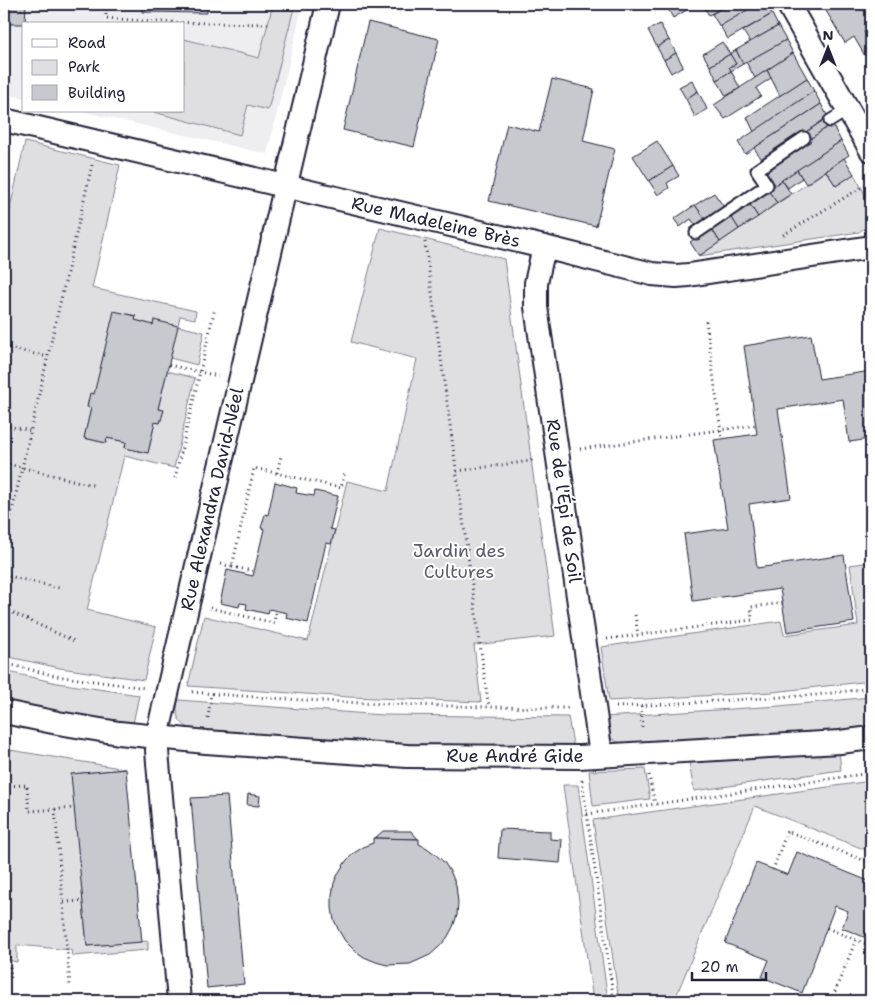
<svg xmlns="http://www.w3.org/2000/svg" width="875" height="1005" font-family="'Shantell Sans',sans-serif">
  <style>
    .built { fill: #eeeef1 }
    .green { fill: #dfdfe2; stroke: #80808e }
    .building { fill: #c8c8cf; stroke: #22223b }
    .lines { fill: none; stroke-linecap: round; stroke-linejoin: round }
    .service-casing { stroke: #22223b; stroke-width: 15 }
    .minor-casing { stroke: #22223b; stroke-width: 26 }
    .path { stroke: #22223b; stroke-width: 3; stroke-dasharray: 1 4; stroke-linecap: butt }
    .service { stroke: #fff; stroke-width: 11 }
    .minor { stroke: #fff; stroke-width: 22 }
    .labels { text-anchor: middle; stroke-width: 4; stroke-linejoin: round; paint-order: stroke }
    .street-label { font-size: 18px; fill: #22223b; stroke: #fff }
    .park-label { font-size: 18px; fill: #5b5b6d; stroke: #fff }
  </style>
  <rect width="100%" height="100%" fill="#fff"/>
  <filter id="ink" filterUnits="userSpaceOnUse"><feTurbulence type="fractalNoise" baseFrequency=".02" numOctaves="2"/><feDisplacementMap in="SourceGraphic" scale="10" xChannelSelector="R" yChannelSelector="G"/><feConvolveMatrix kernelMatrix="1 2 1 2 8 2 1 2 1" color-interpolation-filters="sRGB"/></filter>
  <g filter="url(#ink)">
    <path class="built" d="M4,4h299l-36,150 -187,-43h104v-87h-160v74l-20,-4z"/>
    <g class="green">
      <path d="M273,4h22l-27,106 -20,-5 -8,30 -90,-24h34v-72l75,19z"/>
      <path d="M25,142l95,23 -28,123 104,23 -1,8 -15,-3 -2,10 26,6 -7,33 -27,-7 -17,-33 -18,-5 1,-4 -22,-4 -30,126 22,5 1,-5 19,4 -1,6 23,5 7,-31 5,1 3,-12 -5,-2 9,-38 28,7 -21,90 -50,-12 -37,154 69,17 -12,53 -84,-12 -56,-12v-421z"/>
      <path d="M826,171l10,15 18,-12 17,31v18l-12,9 -160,24z"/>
      <path d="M380,228l124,31 51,377 -81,9 7,57 -132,-5 -161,-11 16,-70 104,25 39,-160 41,10 29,-132 -66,-17z"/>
      <path d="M871,562v119l-98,11 -164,9 -8,-54 180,-26 3,14 74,-10 -8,-60z"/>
      <path d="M4,671l53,12 82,12 -6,29 -84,-13 -45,-10z"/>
      <path d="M871,697v29l-95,11 -152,7c-18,-5 -16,-11 -20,-27l175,-11z"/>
      <path d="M178,700l205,15 185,2 5,27 -7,2 -154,-2 -218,-14c-16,-6 -19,-14 -16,-30z"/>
      <path d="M4,749l122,20 -54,5 15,172 61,-5v9l-76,6 -1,-6 -54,-5v17l-13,-3z"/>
      <path d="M839,751l2,19 -147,21 -5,-29z"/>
      <path d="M645,769l5,30 -57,7 -4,-35z"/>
      <path d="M871,781v71l-116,-46 -81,195h-55l-26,-181z"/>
      <path d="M563,785h15l30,216h-15z"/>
    </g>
    <g class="building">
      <path d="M4,4h22l-1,20h-21z"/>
      <path d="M142,4h65v9l-65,-1z"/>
      <path d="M667,4h23l2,3 -19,11 -7,-13z"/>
      <path d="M711,4h18l-20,11 -4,-6 7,-4z"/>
      <path d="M729,4h29l-38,23 -8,-13z"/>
      <path d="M758,4h8l6,10 -44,25 -8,-13z"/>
      <path d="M822,4h49v24l-7,4 7,13v7l-6,4 -11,-19 -9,6z"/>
      <path d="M772,14l6,12 -28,16 -7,-11z"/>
      <path d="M368,22l71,17 -25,108 -71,-17z"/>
      <path d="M660,24l9,16 -12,7 -9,-17z"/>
      <path d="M778,26l8,14 -43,24 -7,-14z"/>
      <path d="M669,40l7,13 -12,7 -7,-13z"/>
      <path d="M786,40l7,13 -38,25 -9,-16z"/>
      <path d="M722,42l8,12 -20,12 -7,-12z"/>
      <path d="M736,50l7,14 -12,7 -2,-4 7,-3 -6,-10z"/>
      <path d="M676,53l7,13 -12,7 -7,-13z"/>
      <path d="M793,53l14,25 -27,18 -13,-26z"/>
      <path d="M730,54l6,10 -7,3 2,4 -14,9 -7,-14z"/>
      <path d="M767,70l4,8 -15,10 5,8 -36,23 -11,-14z"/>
      <path d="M731,71l9,17 -14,8 -9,-16z"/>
      <path d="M807,78l7,13 -60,41 -7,-15z"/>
      <path d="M552,79l42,10 -11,52 32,8 -19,77 -107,-25 18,-77 32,8z"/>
      <path d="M692,80l6,11 -12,8 -7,-12z"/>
      <path d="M698,91l9,18 -12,8 -9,-18z"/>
      <path d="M814,91l7,13 -76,50 -7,-12z"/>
      <path d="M821,104l7,13 -65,44 -9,-13z"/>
      <path d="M828,117l4,7 -26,18 -4,-7z"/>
      <path d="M832,124l9,17 -70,47 -10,-16z"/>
      <path d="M657,141l16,25 -24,15 -16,-25z"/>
      <path d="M841,141l8,14 -43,29 -9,-14z"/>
      <path d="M844,158l10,16 -18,12 -10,-15z"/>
      <path d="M673,166l6,10 -12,7 2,5 -11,7 -9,-14z"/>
      <path d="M797,170l5,8 -14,10 -6,-8z"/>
      <path d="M782,180l9,14 -14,9 -9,-13z"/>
      <path d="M768,190l9,13 -19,14 -9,-14z"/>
      <path d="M714,193l10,14 -19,12 -10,-14z"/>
      <path d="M749,203l9,14 -19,12 -9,-14z"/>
      <path d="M695,205l10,14 -10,6 -4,-6 -11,8 -6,-8z"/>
      <path d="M730,215l9,14 -19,13 -9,-14z"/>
      <path d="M711,228l9,14 -21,14 -9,-14z"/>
      <path d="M114,311l22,5 -1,4 18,5 1,-5 24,6 -20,83 6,1 -4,13 -5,-1 -7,31 -23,-5 1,-6 -19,-4 -1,5 -22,-5 7,-30 -4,-1 3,-14 4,1z"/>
      <path d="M811,335l8,44 52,-8v68l-22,3 -6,-43 -65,10 13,89 -42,6 8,64 87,-13 10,67 -67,10 -7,-43 -87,12 -9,-67 44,-6 -14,-88 43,-6 -13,-88z"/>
      <path d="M275,482l22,6 -1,5 18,3 1,-5 23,5 -8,33 5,1 -4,14 -5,-1 -18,80 -22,-5 1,-5 -18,-4 -1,5 -22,-5 1,-5 -7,-1 -1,4 -19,-4 7,-33 26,6 11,-47 -3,-1 4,-14 3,1z"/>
      <path d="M126,769l16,173 -55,4 -16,-172z"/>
      <path d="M248,794l12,2 -1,10 -12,-1z"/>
      <path d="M227,796l17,188 -37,4 -16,-190z"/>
      <path d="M500,829l50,2v8l12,1 -2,23 -62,-5z"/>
      <path d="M383,831h28l7,8 -43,-1z"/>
      <path d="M373,838l46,1v5l8,4 8,6 9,8 7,11 5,12 2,18 -1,12 -4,12 -6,11 -8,9 -9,8 -20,9 -23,1 -11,-3 -12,-5 -10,-7 -9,-9 -6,-10 -5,-11 -2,-12v-13l2,-12 5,-11 7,-11 8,-8 11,-7 8,-3z"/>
      <path d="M797,852l74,30v20l-3,10 3,1v7l-7,17 -22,-9 6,-17 -13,-5 -33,87 -40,-16 7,-17 -44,-17 31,-80 32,12z"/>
    </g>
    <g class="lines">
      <defs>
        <g id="service">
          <path d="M830,121l19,-12"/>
          <path d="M696,233l71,-48 -10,-15 47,-32"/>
        </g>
        <g id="minor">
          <path d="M788,4l83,146"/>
          <path d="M4,120l540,127 108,27 24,2 13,-1 182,-28"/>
          <path d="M544,247l-8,36v24l65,448"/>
          <path d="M4,712l54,11 61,10 39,4 48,5 201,14 172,1 261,-15 31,-4"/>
          <path d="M179,1001l-21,-238 -1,-13 2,-22 169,-724"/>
        </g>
      </defs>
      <use href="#service" class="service-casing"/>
      <use href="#minor" class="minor-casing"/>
      <g class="path">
        <path d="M106,4v14l49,4 113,2"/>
        <path d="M783,235l84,-51 4,8"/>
        <path d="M425,242l63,460 2,5"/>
        <path d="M706,321l16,118"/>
        <path d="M4,347l44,10"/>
        <path d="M169,365l49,11"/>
        <path d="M4,425l27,6"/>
        <path d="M580,449l176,-24"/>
        <path d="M4,463l92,23"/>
        <path d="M457,471l74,-10 2,-2"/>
        <path d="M277,473l4,-17"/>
        <path d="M175,478l40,-170"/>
        <path d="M4,546l88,-381"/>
        <path d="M221,564l11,3 22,-99 87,20 4,-17"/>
        <path d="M232,567l22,4"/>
        <path d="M4,575l55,13"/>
        <path d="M210,608l64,15 2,-12"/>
        <path d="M4,609l70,32"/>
        <path d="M635,615l3,20"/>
        <path d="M607,639l145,-19 -1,-13 32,-4"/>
        <path d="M4,663l52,13 90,12"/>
        <path d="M192,692c125,11 252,15 378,16"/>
        <path d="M641,706l1,24"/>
        <path d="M616,707l200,-12 55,-7"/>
        <path d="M208,718l3,-24"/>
        <path d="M649,775l6,29"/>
        <path d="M582,780l32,221"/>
        <path d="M4,786l23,-1 2,26 46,-3"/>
        <path d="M55,809l15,177"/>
        <path d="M587,814l284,-41"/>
        <path d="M773,870l14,-39 84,32"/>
        <path d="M4,882l7,96"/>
        <path d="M64,902l19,-1"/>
        <path d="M827,928l44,18v-2"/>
        <path d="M831,1001l25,-61"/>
      </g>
      <use href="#service" class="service"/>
      <use href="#minor" class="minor"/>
    </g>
  </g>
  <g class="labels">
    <g class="street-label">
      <text transform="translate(436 222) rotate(13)" y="6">Rue Madeleine Brès</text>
      <text transform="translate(212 499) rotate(-77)" y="6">Rue Alexandra David-Néel</text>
      <text transform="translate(564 501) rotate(82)" y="6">Rue de l'Épi de Soil</text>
      <text x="515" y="762">Rue André Gide</text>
    </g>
    <g class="park-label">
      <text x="459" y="557">Jardin des<tspan x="459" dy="21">Cultures</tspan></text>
    </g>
  </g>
  <rect width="875" height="1005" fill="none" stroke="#fff" stroke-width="20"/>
  <rect x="10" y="10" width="855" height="985" fill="none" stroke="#22223b" stroke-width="2" filter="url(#ink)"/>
  <rect x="22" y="22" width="162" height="90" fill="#ffffff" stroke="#a7a7b1"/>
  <rect x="32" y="39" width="25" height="8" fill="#ffffff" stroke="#a7a7b1"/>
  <text x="68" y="48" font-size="15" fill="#22223b">Road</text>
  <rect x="32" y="60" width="25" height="15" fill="#dfdfe2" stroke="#a7a7b1"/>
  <text x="68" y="72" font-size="15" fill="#22223b">Park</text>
  <rect x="32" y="85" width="25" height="15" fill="#c8c8cf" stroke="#a7a7b1"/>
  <text x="68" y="98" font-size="15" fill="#22223b">Building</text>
  <g transform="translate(828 48)" stroke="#ffffff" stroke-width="4" paint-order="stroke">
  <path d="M0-4L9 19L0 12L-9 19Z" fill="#22223b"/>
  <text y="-8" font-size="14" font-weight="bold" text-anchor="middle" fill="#22223b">N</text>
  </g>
  <path d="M692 972v8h74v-8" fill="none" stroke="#22223b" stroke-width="2.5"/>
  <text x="700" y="972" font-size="15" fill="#22223b" stroke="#ffffff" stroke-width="4" paint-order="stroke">20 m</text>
</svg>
